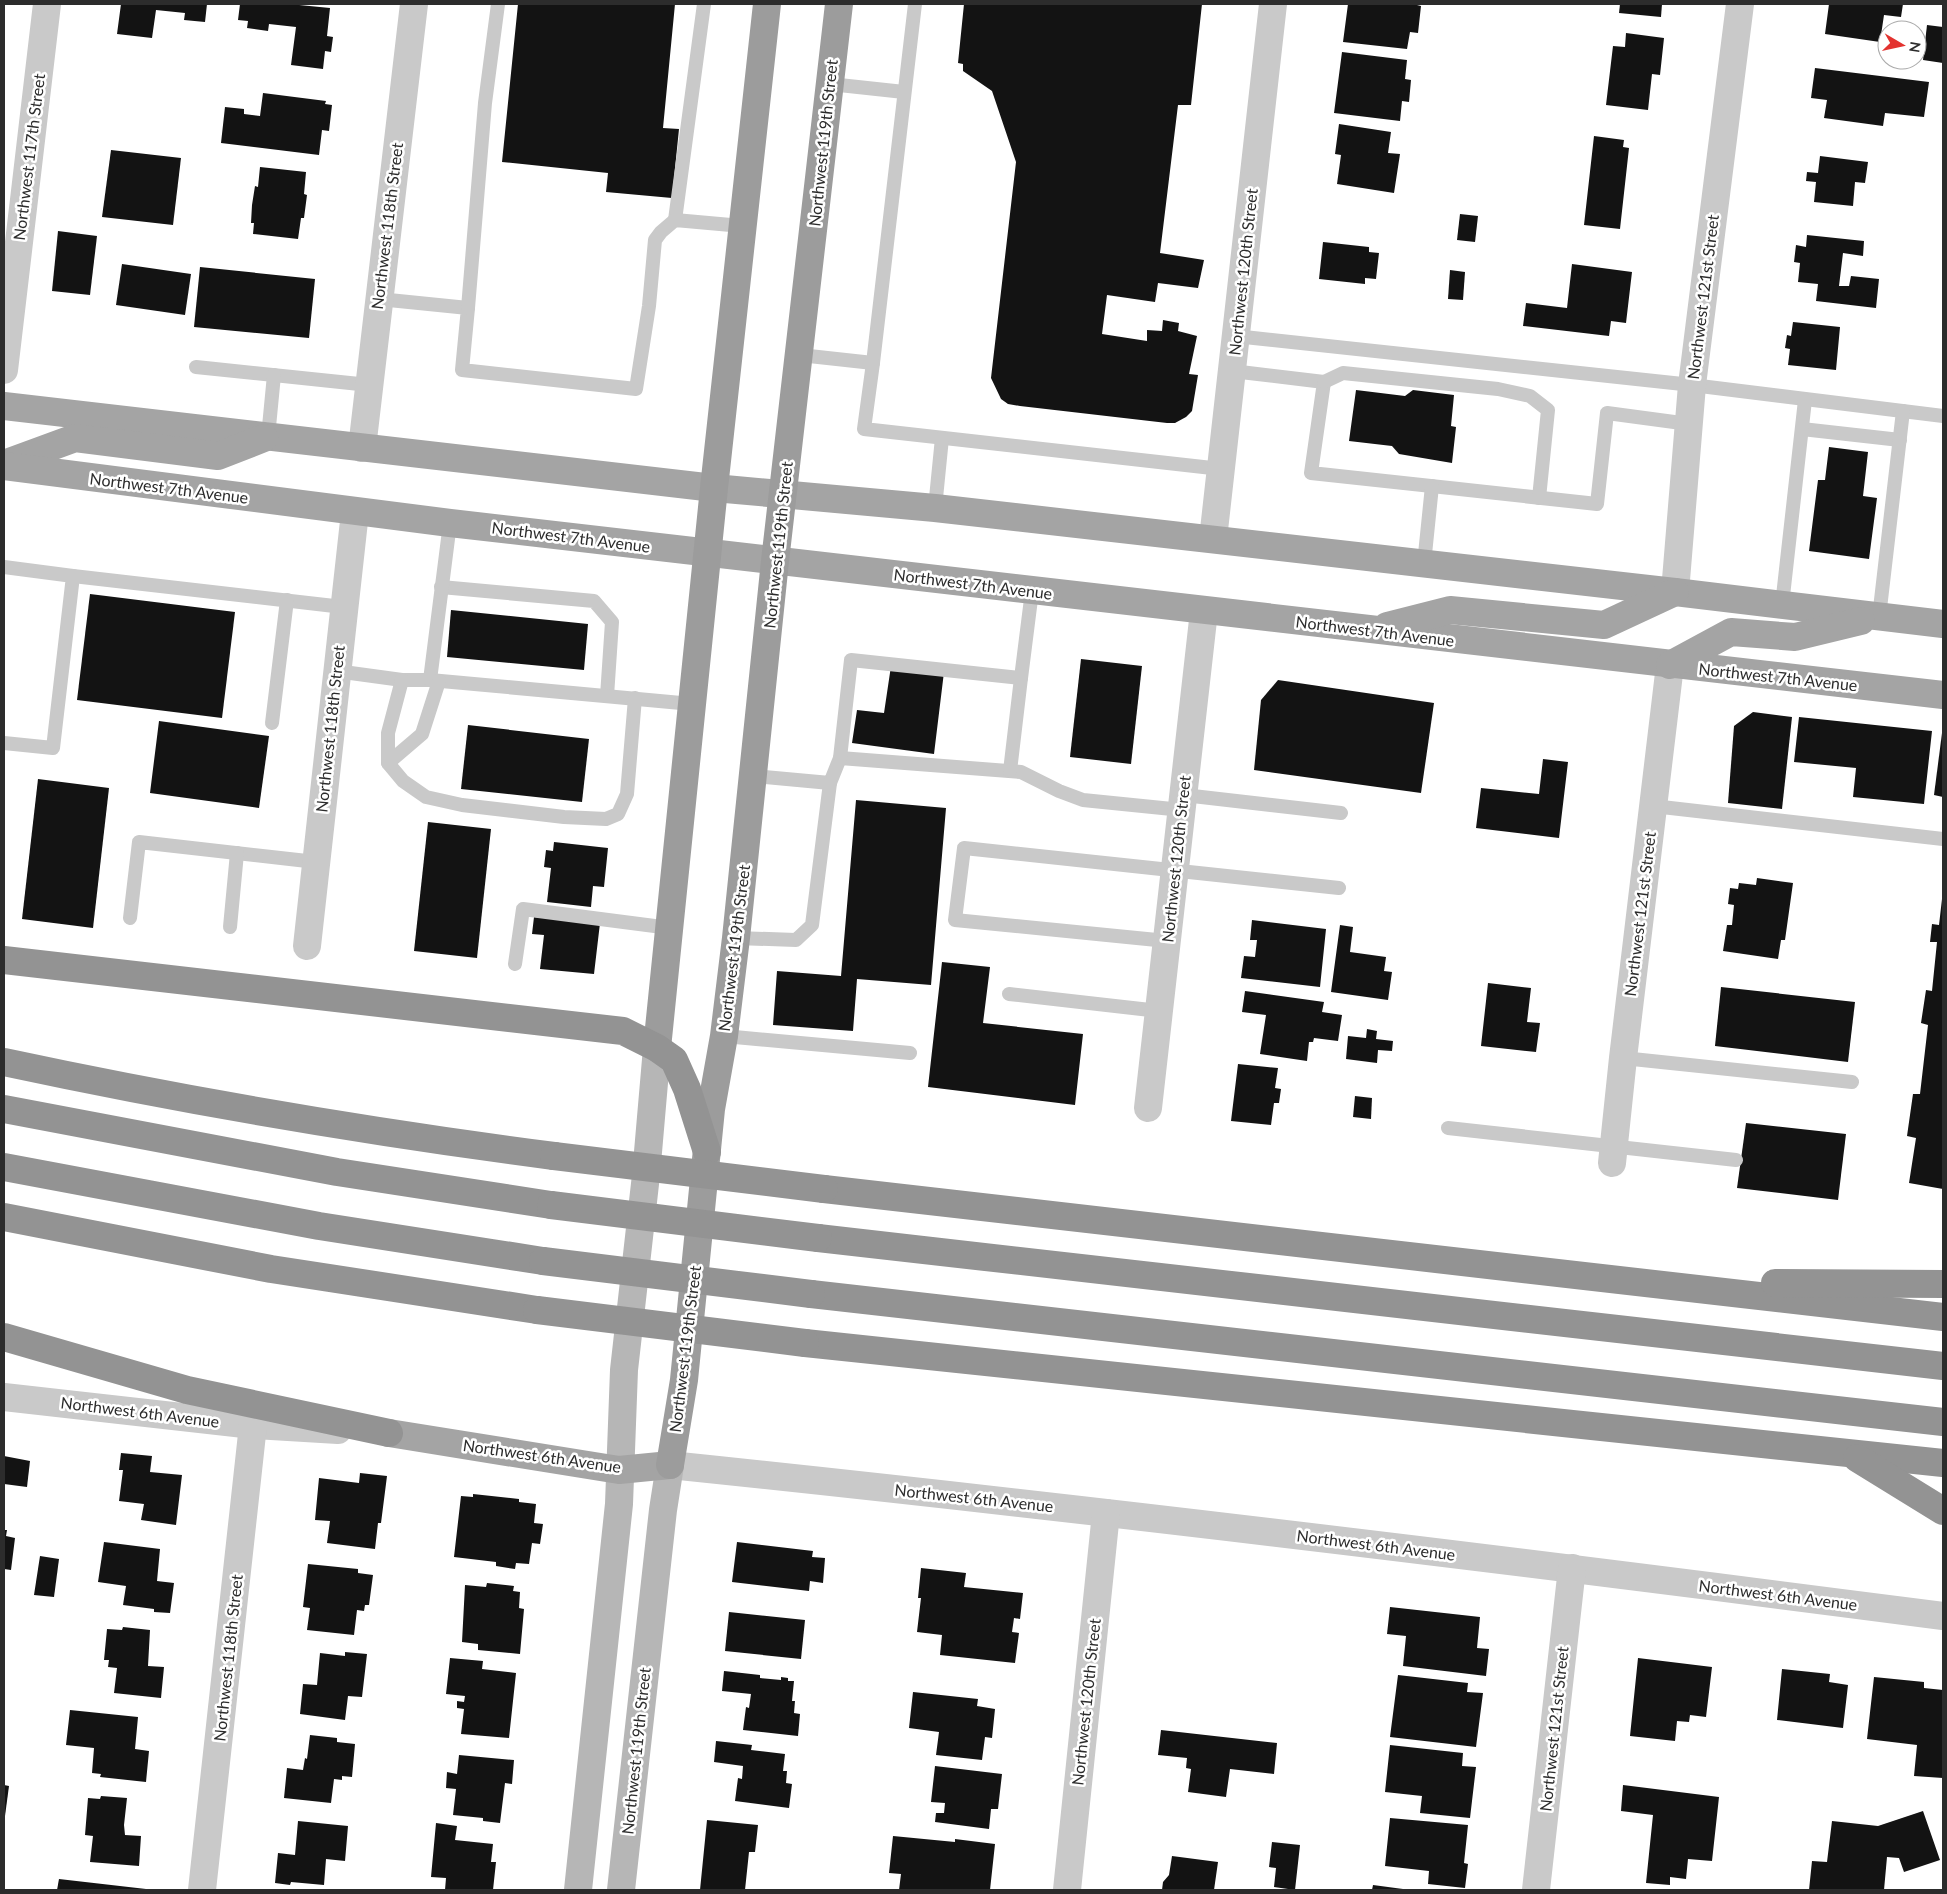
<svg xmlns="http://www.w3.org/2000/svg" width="1947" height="1894" font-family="Lato,sans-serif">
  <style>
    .building { fill: #131313 }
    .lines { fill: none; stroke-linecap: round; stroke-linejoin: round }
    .service { stroke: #c9c9c9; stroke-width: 14 }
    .minor { stroke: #c9c9c9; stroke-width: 28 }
    .secondary { stroke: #b6b6b6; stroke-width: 28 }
    .primary { stroke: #a4a4a4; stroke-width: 28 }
    .trunk { stroke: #9c9c9c; stroke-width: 28 }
    .motorway { stroke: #939393; stroke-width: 28 }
    .motorway-bridge { stroke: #939393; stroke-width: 28 }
    .labels { text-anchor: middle; stroke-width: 5; stroke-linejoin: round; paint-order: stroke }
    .street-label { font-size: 16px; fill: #2c2c2c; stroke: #fff }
  </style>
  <rect width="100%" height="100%" fill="#fff"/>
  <g class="building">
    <path d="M121,4h86l-2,18 -21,-2 1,-7 -29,-3 -4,28 -35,-4z"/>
    <path d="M240,4h49l41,4 -3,28 6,1 -2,15 -6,-1 -2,18 -32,-4 5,-38 -27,-3 -1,7 -21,-3 1,-7 -10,-1z"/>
    <path d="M518,4h157l-12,124 16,1 -7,69 -66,-6 2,-19 -106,-11z"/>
    <path d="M964,4h238l-11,101h-13l-18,148 44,7 -6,28 -40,-5 -3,19 -48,-7 -5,39 45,7v-11l15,1 1,-11 16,3 -1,8 19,5 -8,38 9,1 -6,36 -6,6 -11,6h-8l-147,-17 -12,-2 -7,-5 -10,-21 25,-216 -24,-71 -29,-20v-7l-5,-1z"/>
    <path d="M1348,4h65l8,2 -3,27 -8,-1 -3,17 -64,-7z"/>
    <path d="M1620,4h42l-1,13 -42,-4z"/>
    <path d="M1829,4h74l-2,13 -17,-2 -4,27 -55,-8z"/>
    <path d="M1927,25l16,2v36l-20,-3z"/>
    <path d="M1626,33l38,5 -4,37 -8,-1 -4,36 -42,-5 7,-59 12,1z"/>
    <path d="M1342,52l65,8 -2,19 6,1 -2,22 -7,-1 -2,20 -66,-8z"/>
    <path d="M1815,68l114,14 -5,35 -39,-4 -2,13 -59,-8 3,-18 -16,-2z"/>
    <path d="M263,93l63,8 -1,3 7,1 -3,26 -7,-1 -3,25 -98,-12 4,-36 19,2v5l16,2z"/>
    <path d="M1339,124l52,8 -3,21 12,1 -6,39 -57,-9 4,-29 -6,-1z"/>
    <path d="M1594,136l30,4 -1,7 6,1 -9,81 -36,-4z"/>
    <path d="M111,150l70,8 -8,67 -71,-8z"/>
    <path d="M1820,156l48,6 -3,21 -10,-1 -2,24 -39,-4 2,-20 -10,-1 1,-9 11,1z"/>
    <path d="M260,167l46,5 -2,22 3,1 -3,23h-3l-3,21 -45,-5 1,-11h-3l1,-18 3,-19 3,1z"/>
    <path d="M1460,214l18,2 -3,26 -18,-2z"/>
    <path d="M58,231l39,5 -7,59 -38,-4z"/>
    <path d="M1807,235l57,6 -1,15 -20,-3 -4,33h10l2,-10 28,3 -3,29 -60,-7 2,-17 -20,-2 2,-19 -6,-1 2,-17 10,2z"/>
    <path d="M1323,242l46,5v5l10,1 -3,26 -11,-1v6l-46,-5z"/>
    <path d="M122,264l69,10 -6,41 -69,-10z"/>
    <path d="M1572,264l60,8 -6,51 -15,-2 -2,15 -86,-10 3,-23 41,5z"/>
    <path d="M200,267l115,12 -6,59 -115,-11z"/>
    <path d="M1450,270l15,2 -2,28 -15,-1z"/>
    <path d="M1793,322l47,5 -4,43 -48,-5 2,-16 -5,-1 2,-13 4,1z"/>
    <path d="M1356,390l49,6 8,-6 41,5 -3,31 5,1 -4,36 -53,-9 -7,-8 -43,-5z"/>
    <path d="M1829,447l39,5 -5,44 14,2 -8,61 -60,-8 9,-71h7z"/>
    <path d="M90,594l145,18 -13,106 -145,-18z"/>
    <path d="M451,610l137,14 -4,46 -137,-13z"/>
    <path d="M1081,659l61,7 -11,98 -61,-7z"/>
    <path d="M891,666l53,6 -10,82 -82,-11 5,-33 27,3z"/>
    <path d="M1278,680l156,23 -13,90 -167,-23 7,-70z"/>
    <path d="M1753,712l39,5 -10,92 -54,-6 6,-77z"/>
    <path d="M1799,717l133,14 -8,73 -71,-7 3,-29 -62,-6z"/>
    <path d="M159,721l110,15 -10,72 -109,-15z"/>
    <path d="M468,725l121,14 -7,63 -121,-13z"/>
    <path d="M1942,733h1v64l-9,-2z"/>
    <path d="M1543,759l25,3 -9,76 -83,-10 5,-40 58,6z"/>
    <path d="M38,779l71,9 -16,140 -71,-9z"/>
    <path d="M856,800l90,8 -15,177 -74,-6 -4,52 -80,-6 4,-54 64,5z"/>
    <path d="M428,822l63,7 -14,129 -63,-7z"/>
    <path d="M554,842l54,6 -4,39 -11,-1 -2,21 -44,-5 4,-34 -7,-1 2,-17 7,1z"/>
    <path d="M1757,878l36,5 -8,57h-4l-3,19 -55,-8 4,-26h5l2,-20 -6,-1 2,-16 8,1 1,-6 17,2z"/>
    <path d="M1942,899h1v290l-34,-6 7,-45 -9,-2 6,-42h7l8,-69 -7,-2 5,-33 6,1 5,-49h-7l2,-18 7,1z"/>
    <path d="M534,917l66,6 -6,51 -54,-5 4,-34 -12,-1z"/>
    <path d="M1252,920l74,9 -6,58 -79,-9 3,-22 11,1 2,-17h-7z"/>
    <path d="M1340,925l13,2 -3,25 36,5 -2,14 8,1 -4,28 -57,-8z"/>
    <path d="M942,962l48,5 -7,56 100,11 -8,71 -147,-18z"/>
    <path d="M1488,983l43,5 -4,34 13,1 -4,29 -55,-6z"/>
    <path d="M1721,987l134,15 -7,60 -133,-16z"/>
    <path d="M1245,991l79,11 -2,10 20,3 -4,26 -24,-3 -1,4h-4l-2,19 -47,-7 6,-39 -24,-3z"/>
    <path d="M1367,1029l10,2 -1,8 17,2 -1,10 -14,-1 -1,13 -31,-4 2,-23 18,2z"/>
    <path d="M1238,1064l40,4 -3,20 6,1 -2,14h-5l-3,22 -40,-4z"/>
    <path d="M1355,1096l17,2 -1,21 -18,-2z"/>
    <path d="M1746,1123l100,11 -8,66 -101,-12z"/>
    <path d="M121,1453l31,3 -2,16 32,3 -6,50 -35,-5 3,-16 -25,-3 4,-31h-4z"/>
    <path d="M4,1456l26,5 -3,26 -23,-3z"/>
    <path d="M360,1473l27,3 -6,47h-3l-3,26 -48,-6 3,-22 -15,-1 4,-42 40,5z"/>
    <path d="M473,1494l46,5v3l17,2 -2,19 9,1 -3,20 -8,-1 -3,21 -13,-1 -1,6 -19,-3v-4l-42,-5 7,-61 12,1z"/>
    <path d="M4,1530h3l-1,6 9,2 -4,32 -7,-1z"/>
    <path d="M104,1542l56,7 -3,32 17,2 -4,30 -16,-1v-3l-31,-4 3,-19 -28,-4z"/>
    <path d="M737,1542l76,9 -1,6 13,1 -2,25 -13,-2 -1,10 -77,-9z"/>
    <path d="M40,1556l19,3 -5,38 -20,-2z"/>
    <path d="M308,1564l50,5v4l15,2 -4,30h-4l-1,6 -7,-1 -3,25 -47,-5 3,-22 -7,-1z"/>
    <path d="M921,1568l45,5 -2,14 59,6 -3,26 -6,-1 -2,14 7,1 -4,30 -75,-8 2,-20 -25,-3 4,-34h-3z"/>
    <path d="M487,1583l27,3 -1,5 7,1 -1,16 5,1 -4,45 -42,-4v-6l-16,-2 3,-57 21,2z"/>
    <path d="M1390,1607l90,10 -3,31 12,1 -3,27 -83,-10 3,-30 -19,-2z"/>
    <path d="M729,1612l76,8 -4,39 -76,-8z"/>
    <path d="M123,1627l27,3 -2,36 16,1 -3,31 -47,-5 3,-25 -9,-1 1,-7h-5l3,-31 15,1z"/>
    <path d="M345,1652l22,2 -5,43 -14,-1 -3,24 -45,-6 3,-30 14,1 3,-32 25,3z"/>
    <path d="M450,1658l33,3 -1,8 34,4 -7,65 -48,-4 3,-25 -7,-1v-7l7,1 1,-6 -19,-2z"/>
    <path d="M1638,1658l74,9 -6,50 -16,-2 -1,7 -12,-1 -2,20 -45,-5z"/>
    <path d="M1782,1669l48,5 -1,8 19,3 -5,43 -66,-8z"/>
    <path d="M724,1671l36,4v3l21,2v-3l7,1v3h6l-2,20h3l-1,12 6,1 -2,22 -55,-6 3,-23 3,1 2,-14 -29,-3z"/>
    <path d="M1398,1675l70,8 -1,9 16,1 -7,54 -86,-10z"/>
    <path d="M1874,1677l50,5v6l19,2v88l-29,-2 3,-31 -50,-6z"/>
    <path d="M913,1692l65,7 -1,7 18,3 -3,29 -7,-1 -3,23 -46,-5 3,-23 -30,-4z"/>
    <path d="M70,1710l68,7 -3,32 14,2 -3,31 -46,-5 1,-3 -9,-1 2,-25 -28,-3z"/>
    <path d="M1161,1730l116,13 -3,31 -44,-5 -4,28 -38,-5 3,-23 -5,-1 1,-10 -29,-3z"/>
    <path d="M310,1735l27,3v4l18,2 -3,33 -10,-1v4l-8,-1 -3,24 -47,-5 3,-30 16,2 2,-12 2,1z"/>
    <path d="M716,1741l36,4 -1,5 34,4 -2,17h4l-1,12 6,1 -3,24 -54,-7 3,-23 4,1 1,-13 -29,-4z"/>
    <path d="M1390,1745l73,8 -1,13 14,1 -6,51 -50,-5 2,-17 -37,-4z"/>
    <path d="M459,1755l55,5 -2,24 -7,-1 -5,40 -17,-2v-3l-30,-3 3,-26 -10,-1 1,-16 10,2z"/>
    <path d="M935,1766l67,8 -4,35h-7l-2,20 -54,-7 1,-9h8l1,-10 -14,-1z"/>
    <path d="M4,1785l5,1 -4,30h-1z"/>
    <path d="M1623,1785l96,12 -7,64 -24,-2 -2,20 -16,-2v8l-24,-2 7,-68 -32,-4z"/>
    <path d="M101,1796l26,2 -3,27 1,10 16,1 -2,30 -49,-4 3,-26 -8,-1 3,-37 12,1z"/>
    <path d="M1923,1811l17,49 -36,12 -5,-14 -12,-1 -3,33h-75l3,-29 15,1 5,-41 46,5z"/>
    <path d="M1390,1818l78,7 -4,38 4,1 -3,24 -37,-4 1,-13 -44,-5z"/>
    <path d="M707,1820l51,5 -3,27h-6l-4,38h-45z"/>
    <path d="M298,1821l50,5 -3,35 -19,-2 -2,26 -33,-3 -1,3 -15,-2 3,-30 17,2z"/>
    <path d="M436,1823l21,3 -2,14 38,4 -2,18h5l-3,28h-48l1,-12 -15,-1z"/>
    <path d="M893,1836l62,6v-3l40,5 -5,46h-91l2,-16 -12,-1z"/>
    <path d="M1272,1842l28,3 -5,45 -21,-3 2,-19 -7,-1z"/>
    <path d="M1172,1856l46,6 -4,28h-52l1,-8 6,-7z"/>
    <path d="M59,1879l87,10v1h-89z"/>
    <path d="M1373,1885l30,4v1h-31z"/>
  </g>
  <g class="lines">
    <g class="service">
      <path d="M830,84l74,8"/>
      <path d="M675,220l29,-216"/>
      <path d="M379,299l89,9 -6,62 174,19 13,-83 6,-66 6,-8 14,-12 67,6"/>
      <path d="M468,308l17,-205 13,-99"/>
      <path d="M1235,336l457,49 251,31"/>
      <path d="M800,355l73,8 42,-359"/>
      <path d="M873,363l-9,66 357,40"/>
      <path d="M196,367l173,18"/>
      <path d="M1232,371l92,11 -13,91 286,31 10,-91 82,11"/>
      <path d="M1324,382l19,-9 155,16 32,7 18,14 -9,88"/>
      <path d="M1802,429l98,11"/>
      <path d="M268,437l6,-62"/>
      <path d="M935,508l7,-70"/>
      <path d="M1424,564l8,-78"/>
      <path d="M4,567l69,9 -20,172 -49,-5"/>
      <path d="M73,576l270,31"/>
      <path d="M441,587l153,14 18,21 -5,74"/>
      <path d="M1782,605l23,-205"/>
      <path d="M1879,617l24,-206"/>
      <path d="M336,671l66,9h28l262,24"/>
      <path d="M402,680l-14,53v30l15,18 23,16 36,8 102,12 42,2 12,-5 9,-20 8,-96"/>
      <path d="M430,680l20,-157"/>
      <path d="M272,723l15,-123"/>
      <path d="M840,758l181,14 38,19 24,9 99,10"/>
      <path d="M388,763l34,-29 17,-53"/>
      <path d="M1010,771l11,-93"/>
      <path d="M753,776l77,7 10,-25 11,-98 170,18 11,-87"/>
      <path d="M1184,795l157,18"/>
      <path d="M1653,806l290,33"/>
      <path d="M130,918l9,-76 177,20"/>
      <path d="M230,927l7,-74"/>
      <path d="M736,938l60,2 16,-15 18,-142"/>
      <path d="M1167,941l-212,-21 9,-72 375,40"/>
      <path d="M515,964l8,-55 147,19"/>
      <path d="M1009,994l150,17"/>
      <path d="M724,1036l186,17"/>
      <path d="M1623,1058l229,24"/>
      <path d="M1448,1128l288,32"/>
    </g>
    <g class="minor">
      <path d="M4,370l43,-366"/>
      <path d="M362,448l52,-444"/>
      <path d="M1213,539l60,-535"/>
      <path d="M1675,592l17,-207 48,-381"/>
      <path d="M307,946l48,-434"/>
      <path d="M1148,1108l56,-497"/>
      <path d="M1612,1163l11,-105 47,-393"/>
      <path d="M4,1397l249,28 85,5"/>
      <path d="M670,1465c425,44 849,96 1273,151"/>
      <path d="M202,1890l51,-465"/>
      <path d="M1067,1890l39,-377"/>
      <path d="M1536,1890l36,-322"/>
    </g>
    <g class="secondary">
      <path d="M578,1890l41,-386 5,-134 22,-195 11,-127"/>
      <path d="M621,1890l42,-380 7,-45"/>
    </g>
    <g class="primary">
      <path d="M4,406l710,82 221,20 740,84 268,32"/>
      <path d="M4,464l71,-26 143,18 46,-18"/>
      <path d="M4,466l446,57 1493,172"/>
      <path d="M1387,626l63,-16 154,15 71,-33"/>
      <path d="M1670,665l61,-33 64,5 66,-16"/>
      <path d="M389,1433l230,37 51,-5"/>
    </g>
    <g class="trunk">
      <path d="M657,1048l57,-560 53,-484"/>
      <path d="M670,1465l14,-85 27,-271 13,-73 12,-98 39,-377 64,-557"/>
    </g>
    <g class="motorway">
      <path d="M4,960l619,71 34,17 17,12 13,29 20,63"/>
      <path d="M4,1062c182,39 366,70 550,94"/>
      <path d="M4,1109l333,63 214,33"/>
      <path d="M4,1167l315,59 224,35"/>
      <path d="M824,1189l1119,128"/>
      <path d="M4,1217l267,52 266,41"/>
      <path d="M818,1238l1125,128"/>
      <path d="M1775,1283l168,1"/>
      <path d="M811,1294l1132,128"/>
      <path d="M4,1337l183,53 202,43"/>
      <path d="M805,1343l1138,120"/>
      <path d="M1857,1458l86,53"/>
    </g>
    <g class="motorway-bridge">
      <path d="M554,1156l270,33"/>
      <path d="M551,1205l267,33"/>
      <path d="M543,1261l268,33"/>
      <path d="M537,1310l268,33"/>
    </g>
  </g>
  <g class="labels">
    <g class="street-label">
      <text transform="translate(823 143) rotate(-84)" y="6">Northwest 119th Street</text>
      <text transform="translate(29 157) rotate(-83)" y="6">Northwest 117th Street</text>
      <text transform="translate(387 226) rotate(-83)" y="6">Northwest 118th Street</text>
      <text transform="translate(1243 272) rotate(-84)" y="6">Northwest 120th Street</text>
      <text transform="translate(1703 297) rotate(-83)" y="6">Northwest 121st Street</text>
      <text transform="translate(169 488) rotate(7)" y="6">Northwest 7th Avenue</text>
      <text transform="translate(571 537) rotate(7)" y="6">Northwest 7th Avenue</text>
      <text transform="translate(778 545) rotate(-84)" y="6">Northwest 119th Street</text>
      <text transform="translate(973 584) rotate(7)" y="6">Northwest 7th Avenue</text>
      <text transform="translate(1375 631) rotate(7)" y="6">Northwest 7th Avenue</text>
      <text transform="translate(1778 677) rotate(6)" y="6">Northwest 7th Avenue</text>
      <text transform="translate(330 729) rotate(-84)" y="6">Northwest 118th Street</text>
      <text transform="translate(1176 859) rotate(-84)" y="6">Northwest 120th Street</text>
      <text transform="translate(1640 914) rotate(-83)" y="6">Northwest 121st Street</text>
      <text transform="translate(734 948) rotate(-83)" y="6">Northwest 119th Street</text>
      <text transform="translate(685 1349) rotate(-83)" y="6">Northwest 119th Street</text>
      <text transform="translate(140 1412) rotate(7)" y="6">Northwest 6th Avenue</text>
      <text transform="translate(542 1456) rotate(8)" y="6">Northwest 6th Avenue</text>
      <text transform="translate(974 1498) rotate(6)" y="6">Northwest 6th Avenue</text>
      <text transform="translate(1376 1545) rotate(7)" y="6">Northwest 6th Avenue</text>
      <text transform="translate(1778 1595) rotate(7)" y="6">Northwest 6th Avenue</text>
      <text transform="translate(228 1658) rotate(-84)" y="6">Northwest 118th Street</text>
      <text transform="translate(1086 1702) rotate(-84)" y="6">Northwest 120th Street</text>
      <text transform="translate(1554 1729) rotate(-84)" y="6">Northwest 121st Street</text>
      <text transform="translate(636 1751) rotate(-84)" y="6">Northwest 119th Street</text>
    </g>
  </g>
  <rect width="1947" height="1894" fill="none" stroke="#2c2c2c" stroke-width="10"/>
  <g transform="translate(1902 45) rotate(99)"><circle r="24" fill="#ffffff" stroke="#ababab"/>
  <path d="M0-4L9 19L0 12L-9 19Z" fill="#e3322f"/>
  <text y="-8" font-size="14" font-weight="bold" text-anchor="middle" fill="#2c2c2c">N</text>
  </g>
</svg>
